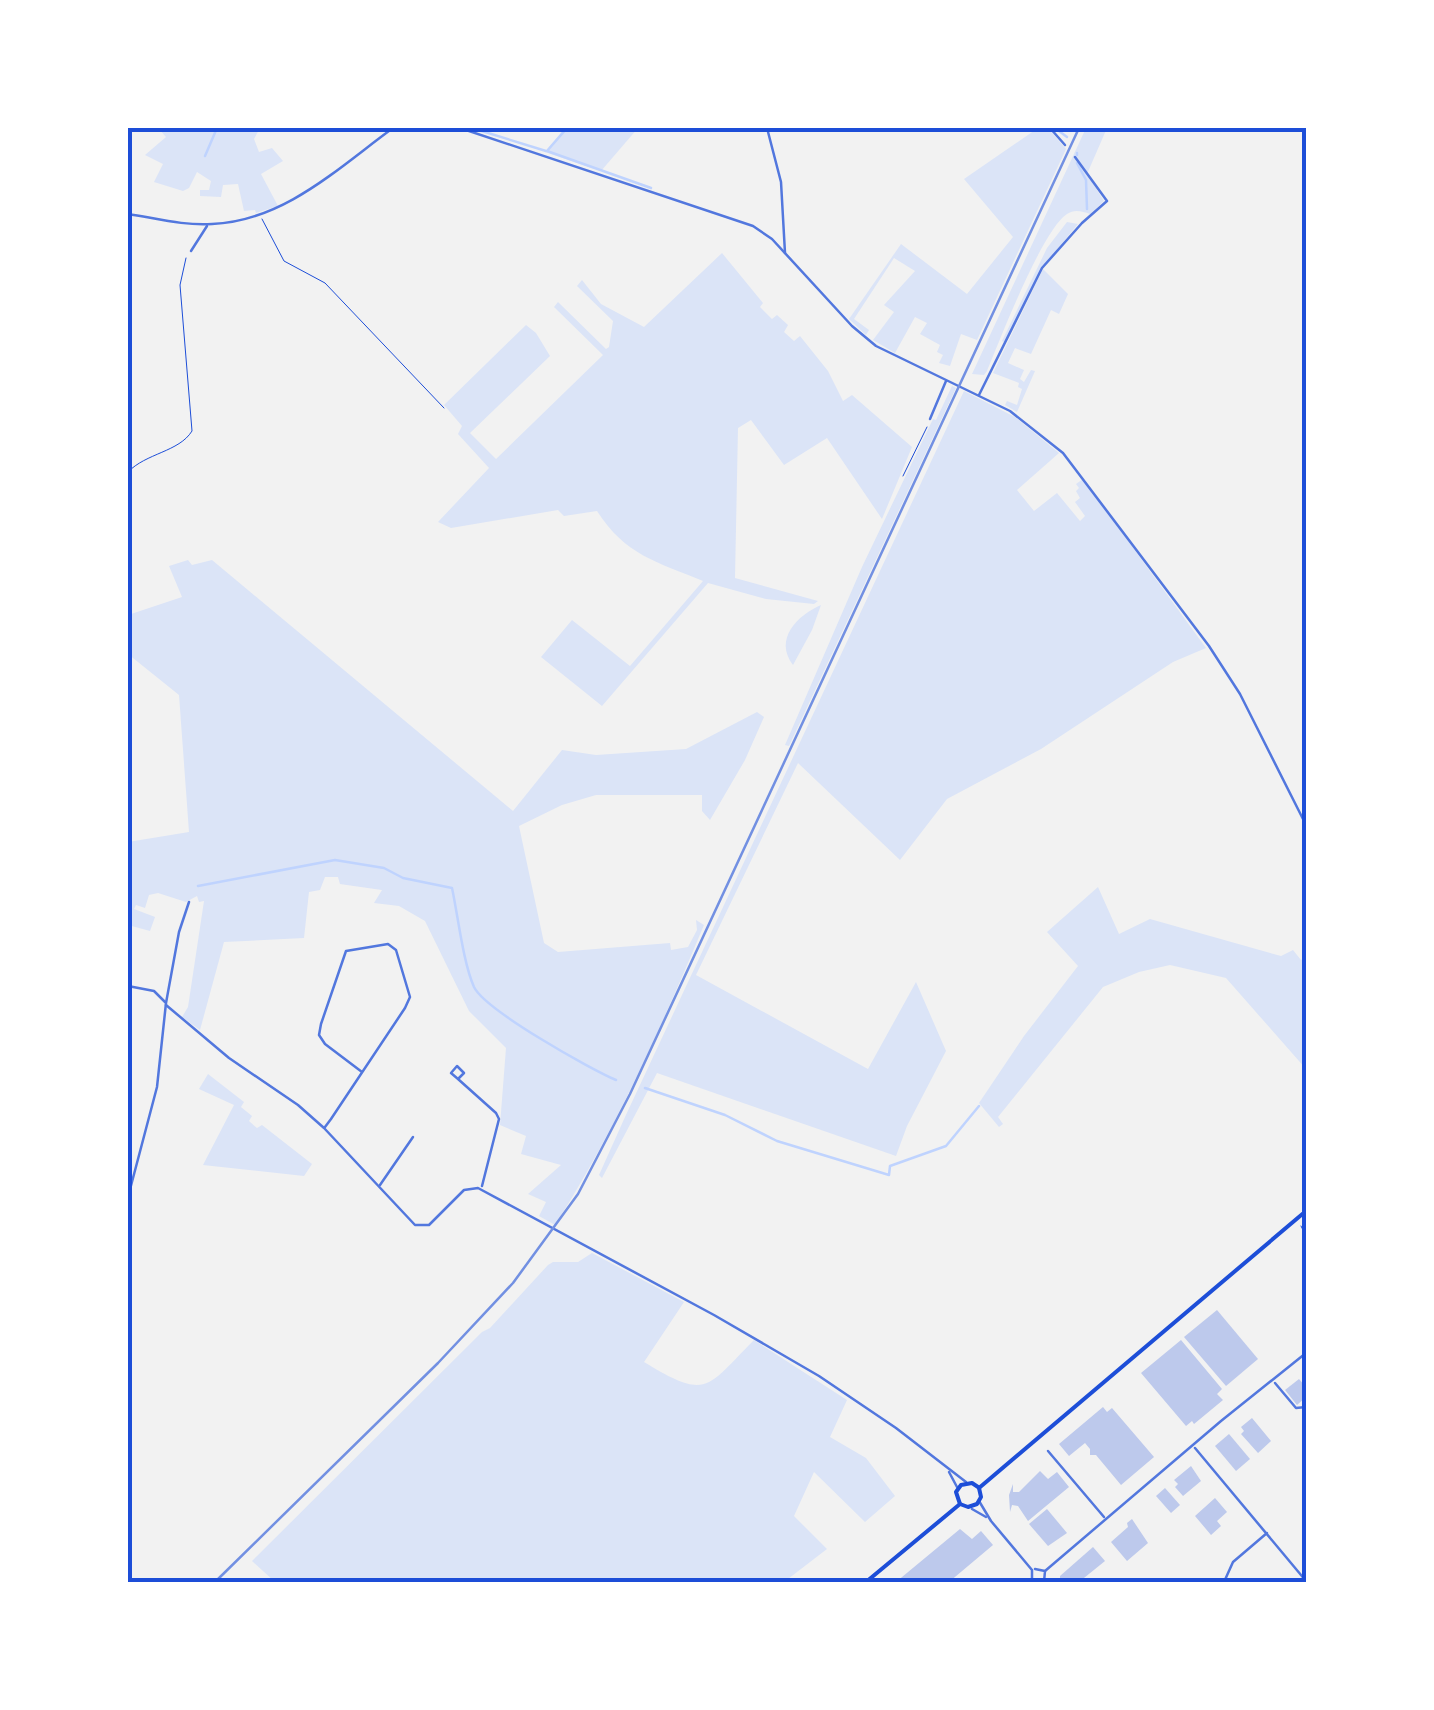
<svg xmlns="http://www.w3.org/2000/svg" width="1434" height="1710" font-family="Mulish,sans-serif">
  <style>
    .green { fill: #dbe4f7 }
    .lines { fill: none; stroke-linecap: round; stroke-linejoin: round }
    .stream { stroke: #bfd3fe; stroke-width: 2.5 }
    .building { fill: #bdc9ec }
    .path { stroke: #1d4ed8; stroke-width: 1 }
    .minor { stroke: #5277de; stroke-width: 2.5 }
    .tertiary { stroke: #5277de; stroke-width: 2.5 }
    .primary { stroke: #1d4ed8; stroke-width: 4 }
    .rail { stroke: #7290e2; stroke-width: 2.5 }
    .neatline { fill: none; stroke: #1d4ed8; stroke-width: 4 }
  </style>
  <rect width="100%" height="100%" fill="#f2f2f2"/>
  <g class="green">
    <path d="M158,128h102l-6,11 5,13 13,-4 11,13 -22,13 17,32 -22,7 -1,-3 -11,1 -6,-27 -15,1 -2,12 -21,-1v-6h9l2,-9 -14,-9 -8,16 -6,3 -29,-9 9,-18 -18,-9 21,-18z"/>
    <path d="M565,128h73l-37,43 -56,-19z"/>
    <path d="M1038,128h10l18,21 -89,191 -16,-6 -11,32 -11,-3 4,-8 -6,-3 3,-7 -20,-11 7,-11 -12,-6 -20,36 -22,-13 21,-28 -10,-7 31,-34 -21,-13 -40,61 15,11 -3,5 -17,-16 52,-75 66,50 46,-57 -49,-58z"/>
    <path d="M1086,128h21l-20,46 17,27 -14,13c-8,-3 -16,-5 -23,0 -25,16 -67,126 -80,157l-3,4 -12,-1z"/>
    <path d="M1067,222l11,2 -37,45 -36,74 -3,-2 45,-93z"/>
    <path d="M722,253l41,50 -3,4 12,12 5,-4 11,10 -4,7 10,9 6,-5 28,35 15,30 9,-6 60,52 -30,72 -55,-81 -43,27 -33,-45 -13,8 -3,150 83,23 -4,3 -48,-5 -58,-16 -106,123 -61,-49 31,-37 58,46 73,-85c-46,-19 -78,-26 -106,-70l-33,5 -6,-6 -107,18 -13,-6 51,-54 -31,-34 4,-8 -18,-21 82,-80 10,8 14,23 -80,77 26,26 107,-104 -49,-48 4,-5 48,47 3,-2 4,-26 -36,-35 5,-6 19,24 43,23z"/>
    <path d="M1043,269l25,25 -9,20 -8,-4 -20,44 -16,-6 -7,15 16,7 -4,9 4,3 7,-12 4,1 -18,41 -12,-7 2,-4 10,4 5,-16 -4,-2 1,-4 -26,-10z"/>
    <path d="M952,386l4,2 -167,358 -4,-1 77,-178 71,-148 3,1z"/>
    <path d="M964,391l51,26 44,36 -42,37 17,21 23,-18 23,28 5,-5 -10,-14 5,-4 -4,-7 3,-3 -3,-4 7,-5 123,169 -33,14 -132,87 -94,50 -47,61 -102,-97 -102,212 172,94 48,-87 30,69 -39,75 -11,30 -239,-83 -55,105 -3,-3 26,-58z"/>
    <path d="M188,560l4,5 20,-5 301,251 49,-61 34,5 90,-6 71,-37 7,5 -19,43 -35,60 -8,-9v-16h-106l-34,10 -43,21 25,117 14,9 112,-9 1,7 17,-3 9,-17 -1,-10 8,5c-43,103 -89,206 -149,300l-16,-9 7,-14 -18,-8 33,-29 -40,-11 5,-18 -26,-11 6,-77 -37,-37 -44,-90 -26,-15 -25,-3 8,-13 -42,-6 -2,-7h-13l-5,13 -11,2 -5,46 -80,4 -24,88 -18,-13 6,-10 16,-106 -5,1 -2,-6 -11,6 -28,-9 -9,2 -4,13 -9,-3 -2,4 21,8 -5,14 -22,-6v-83l61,-10 -10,-137 -51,-41v-39l54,-18 -13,-31z"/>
    <path d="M821,605l-9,25 -19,35c-20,-26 5,-50 28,-60z"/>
    <path d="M1098,887l21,47 31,-15 131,37 12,-6 8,10 5,-3v112l-80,-91 -56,-13 -31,7 -36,15 -105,130 5,7 -4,3 -20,-24 45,-67 54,-70 -31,-34z"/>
    <path d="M208,1074l36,28 -3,5 11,9 -3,5 8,7 5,-3 50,39 -8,12 -101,-11 31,-60 -35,-16z"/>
    <path d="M592,1253l92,49 -40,60c64,39 62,26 110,-22l93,60 -17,37 36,21 29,38 -30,26 -51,-50 -20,44 33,33 -43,33h-509l-23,-21 230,-229 8,-4 58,-63 5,-3h25z"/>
  </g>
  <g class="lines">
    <g class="stream">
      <path d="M472,128l74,23"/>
      <path d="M567,128l-20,23 104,37"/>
      <path d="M1055,128l12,9"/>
      <path d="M1077,155v-2"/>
      <path d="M205,156l12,-28"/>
      <path d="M1077,163l9,17 1,29"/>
      <path d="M198,886l137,-26 49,8 19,10 49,10c6,28 11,74 22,99 11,23 116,82 142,93"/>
      <path d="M645,1088l80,27 52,26 112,34 1,-9 56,-20 33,-40"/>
    </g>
  </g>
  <g class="building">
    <path d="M1217,1310l41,49 -32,27 -42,-49z"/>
    <path d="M1181,1340l41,49 -5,5 6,6 -29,24 -2,-3 -6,5 -45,-53z"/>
    <path d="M1299,1379l7,8v10l-9,8 -12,-15z"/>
    <path d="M1103,1407l4,5 5,-4 42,49 -33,28 -25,-30h-6v-6l-5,-6 -16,13 -10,-12z"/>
    <path d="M1252,1418l19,23 -13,12 -17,-19 3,-3 -3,-4z"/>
    <path d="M1229,1434l21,25 -14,12 -21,-25z"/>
    <path d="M1191,1466l10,15 -18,15 -8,-9 3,-3 -4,-4z"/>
    <path d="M1040,1471l8,8 9,-7 12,15 -41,34 -10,-15 -6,-1 -2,7 -1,-17 4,-11v8h6z"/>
    <path d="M1165,1488l15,17 -9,8 -15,-17z"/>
    <path d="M1215,1498l12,14 -10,9 4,5 -10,9 -16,-19z"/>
    <path d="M1047,1509l20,24 -19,13 -19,-22z"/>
    <path d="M1132,1519l16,24 -21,18 -16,-19 17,-15 -1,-4z"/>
    <path d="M960,1529l12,10 9,-8 12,14 -44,37h-53z"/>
    <path d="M1093,1547l12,14 -26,21h-19v-6z"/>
  </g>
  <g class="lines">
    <g class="path">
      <path d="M262,219l22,42 41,22 119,125"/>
      <path d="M128,472c18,-19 51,-20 64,-41l-12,-146 6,-27"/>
      <path d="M903,476l24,-49"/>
      <path d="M1301,1226l5,10"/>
    </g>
    <g class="minor">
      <path d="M767,128l14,54 4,71"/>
      <path d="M1050,128l15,17"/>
      <path d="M191,251l16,-25"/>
      <path d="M979,395l63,-127 40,-45 25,-22 -32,-44"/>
      <path d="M930,419l16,-38"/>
      <path d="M128,986l26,5 11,11"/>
      <path d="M166,1005l63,53 69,47 26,23 91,97h14l35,-35 14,-2 236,127 105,61 77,52 70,54"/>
      <path d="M458,1079l-7,-6 6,-7 7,7 -6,6 38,34 3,6 -17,67"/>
      <path d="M325,1127l6,-8 74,-111 5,-11 -14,-47 -8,-6 -42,7 -25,73 -2,11 6,9 37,28"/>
      <path d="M380,1185l33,-48"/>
      <path d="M128,1197l29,-110 9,-84 13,-71 10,-30"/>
      <path d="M1275,1383l21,25 10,-1"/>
      <path d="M1195,1448l111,133"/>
      <path d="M1048,1451l56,66"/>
      <path d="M949,1472l8,15"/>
      <path d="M979,1501l12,20 41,49"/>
      <path d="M972,1509l14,8"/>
      <path d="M1035,1569l10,2 -1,11"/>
      <path d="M1032,1571v11"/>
      <path d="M1045,1571l176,-150 85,-68"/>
      <path d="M1224,1582l9,-20 34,-29"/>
    </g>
    <g class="tertiary">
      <path d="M460,128l293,98 19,13 80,87 24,20 134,65 53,42 146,193 31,48 66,131"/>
      <path d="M128,214c27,4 56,12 84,10 72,-3 126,-56 181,-96"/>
    </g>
    <g class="primary">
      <path d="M979,1488l327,-277"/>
      <path d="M960,1504l-4,-12 5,-7 11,-2 6,4"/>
      <path d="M866,1582l94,-78 8,3 9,-3 4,-7 -2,-9"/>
    </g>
    <path class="rail" d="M215,1582l223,-219 75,-80 65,-89 52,-100 449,-966"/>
  </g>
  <rect width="1434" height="1710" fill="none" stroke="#ffffff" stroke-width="260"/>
  <rect x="130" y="130" width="1174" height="1450" class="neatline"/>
</svg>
